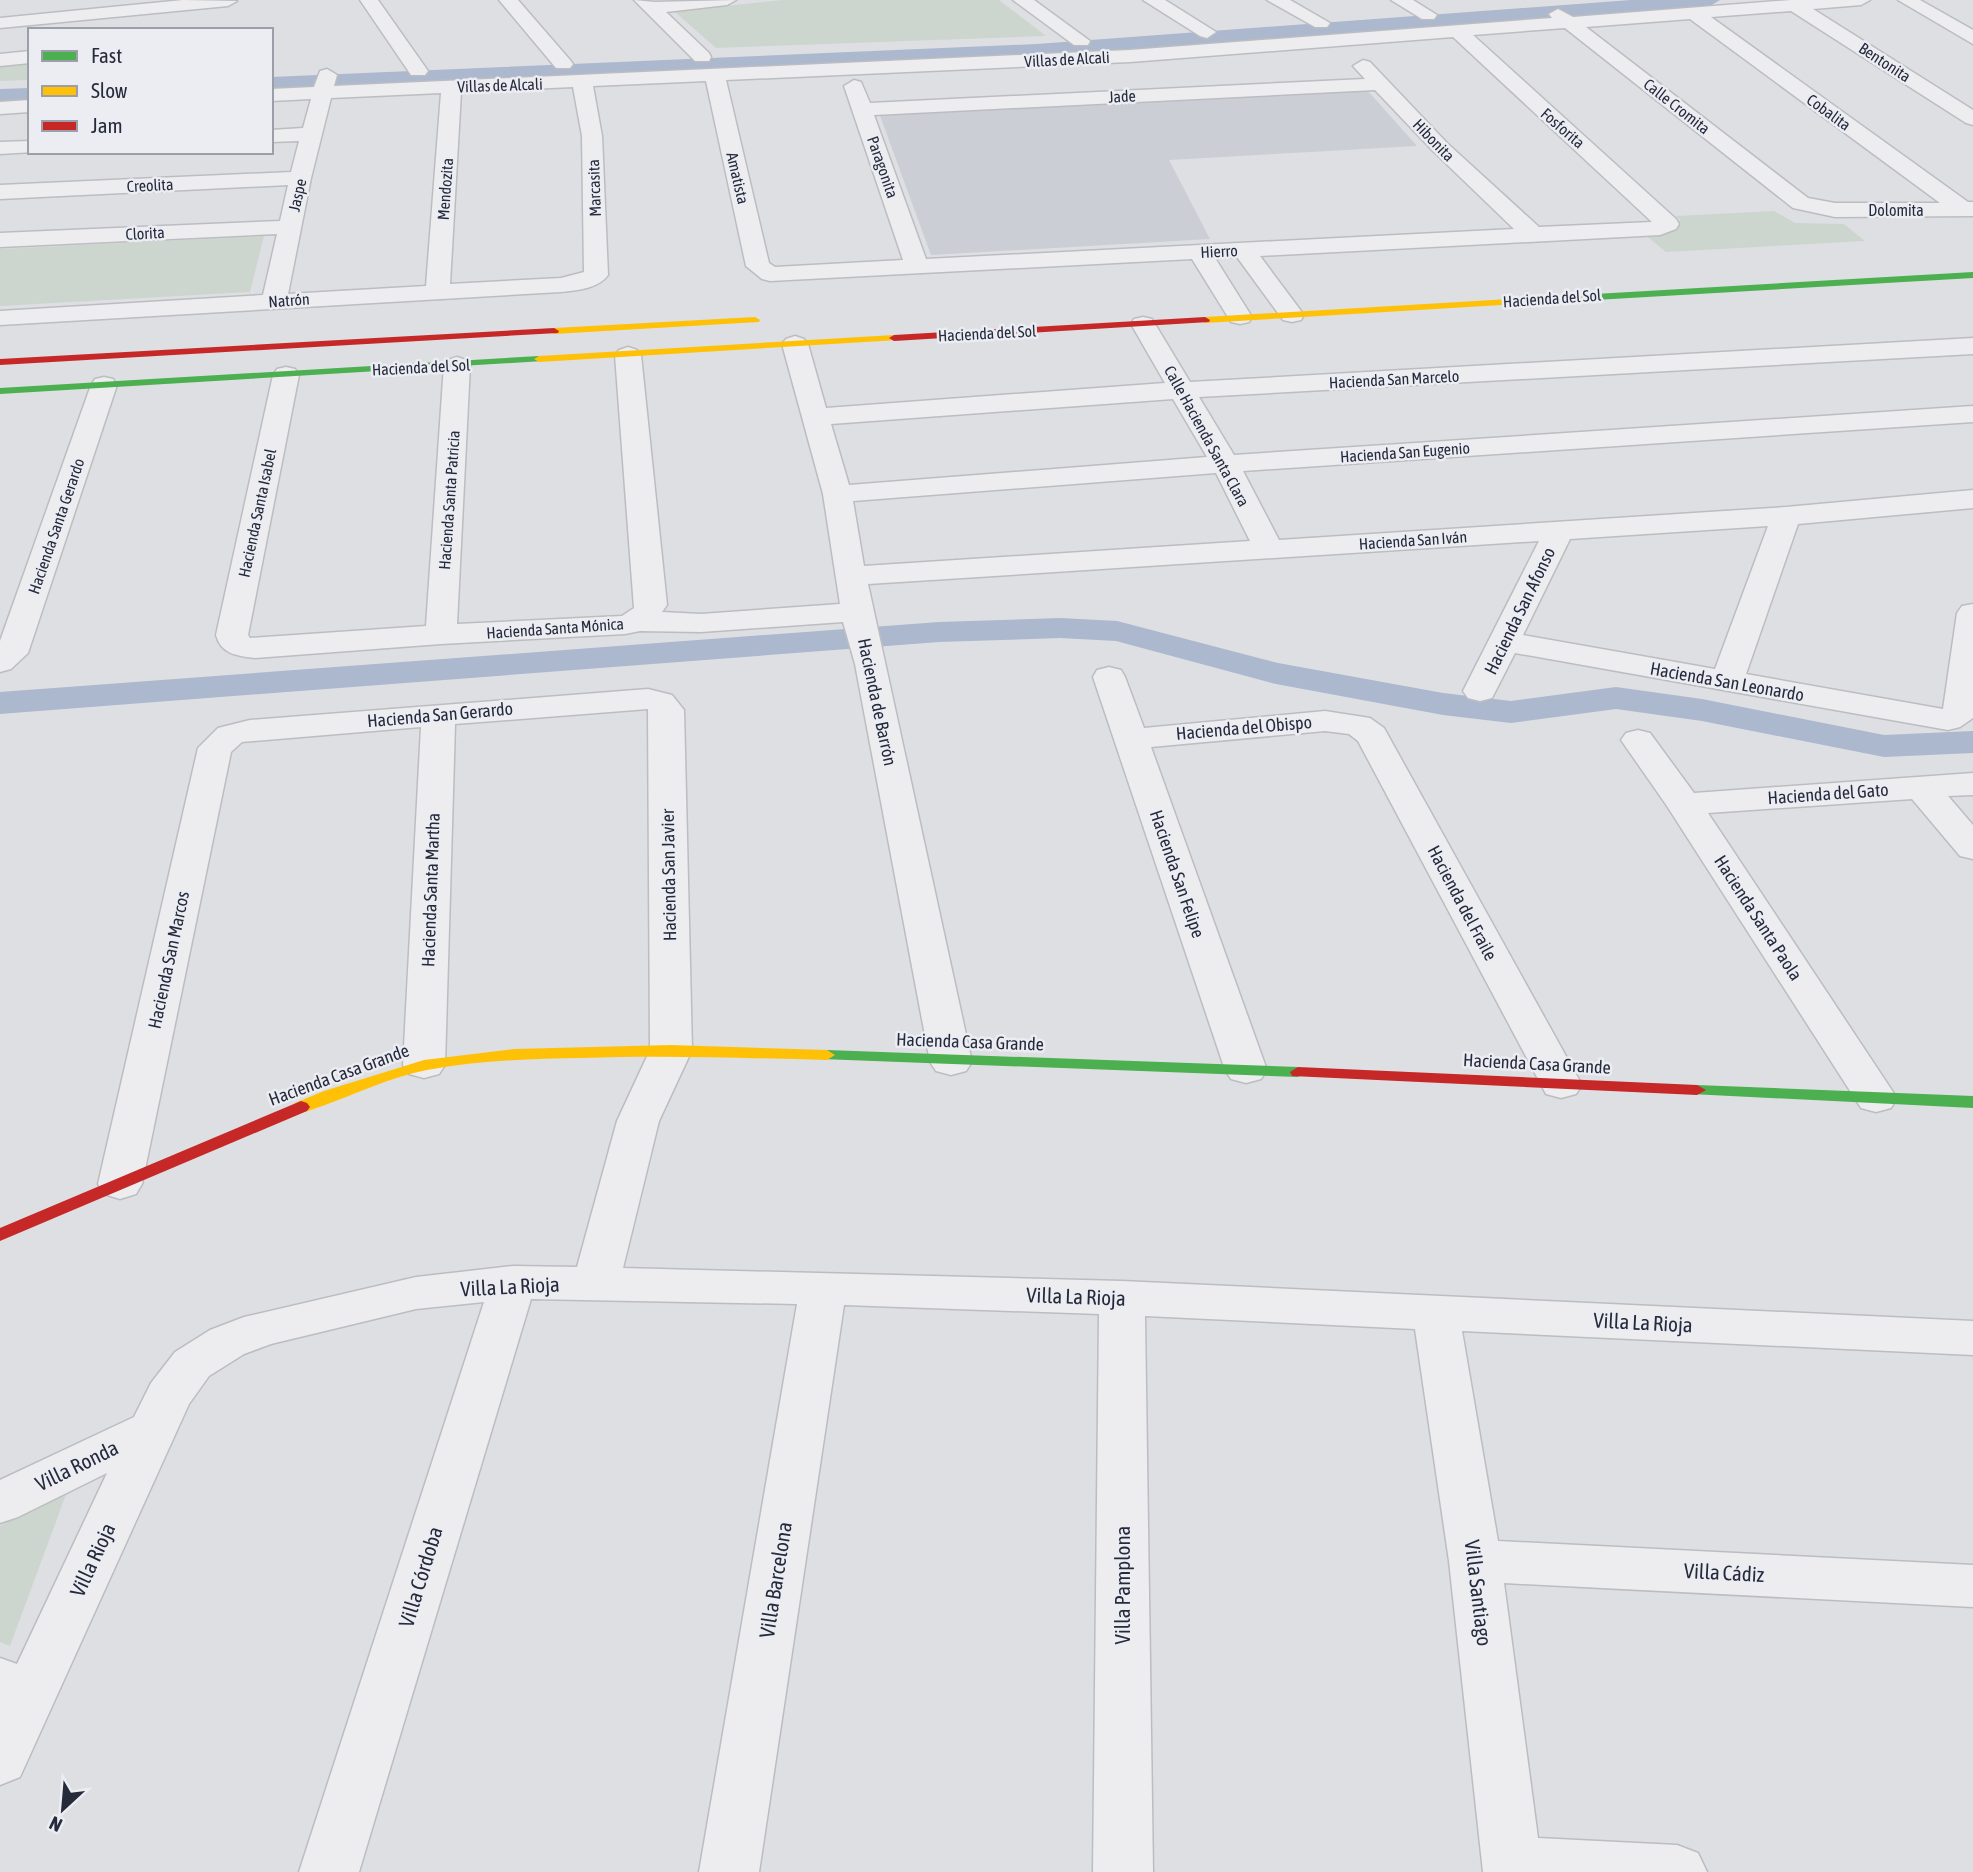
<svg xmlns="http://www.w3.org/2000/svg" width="1973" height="1872" font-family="'Asap Condensed',sans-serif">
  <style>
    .built { fill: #ccced6 }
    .green { fill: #ccd6ce }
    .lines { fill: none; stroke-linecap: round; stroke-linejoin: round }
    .canal { fill: #acb8ce; fill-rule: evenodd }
    .street-casing { stroke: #bcbdc1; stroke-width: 3 }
    .street { fill: #ededf0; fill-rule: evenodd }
    .fast { fill: #4caf50; fill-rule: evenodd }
    .slow { fill: #ffc107; fill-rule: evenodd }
    .jam { fill: #c62828; fill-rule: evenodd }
    .labels { text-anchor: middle; stroke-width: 5; stroke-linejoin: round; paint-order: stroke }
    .far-street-label { font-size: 16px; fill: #262b3b; stroke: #ebedf3 }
    .street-label { font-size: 18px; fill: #262b3b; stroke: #ebedf3 }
    .near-street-label { font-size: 21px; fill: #262b3b; stroke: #ebedf3 }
  </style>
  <rect width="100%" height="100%" fill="#dddfe3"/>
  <path class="built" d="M1367,90l50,56 -248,14 41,79 -279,16 -52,-142z"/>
  <g class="green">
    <path d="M783,0h216l47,36 -330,12 -42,-37z"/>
    <path d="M30,62v18l-30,1v-16z"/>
    <path d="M1774,211l21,12 49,1 21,17 -199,11 -22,-18 29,-6 7,-8 -4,-4z"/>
    <path d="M264,236l-14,56 -250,14v-57z"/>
    <path d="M68,1489l-58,157 -10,-4v-116z"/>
  </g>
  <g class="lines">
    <g class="canal">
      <path d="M1631,0h89l-10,6 -673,50 -766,33v-12l766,-33z"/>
      <path d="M30,88v12l-30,1v-12z"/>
      <path d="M1060,618l57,3 161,42 165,30 68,8 105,-14 86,12 182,36 89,-4v22l-89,4 -182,-36 -86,-12 -105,14 -68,-8 -167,-31 -160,-43 -56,-3 -121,4 -939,72v-22l939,-70z"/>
    </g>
    <defs>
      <g id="street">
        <path d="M183,0l54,1 -9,5 -228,22v-10z"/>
        <path d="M360,0h18l50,71 -3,4h-14z"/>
        <path d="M499,0h19l52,60 3,4 -3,4h-14z"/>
        <path d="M634,0l21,2 81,-2 -9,5 -61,7 43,41 2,4 -2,4h-14z"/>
        <path d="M1013,0h21l56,41 -2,4h-14z"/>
        <path d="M1143,0h22l51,32 -9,6 -7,-2z"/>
        <path d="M1267,0h23l40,23 -3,4h-12z"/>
        <path d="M1391,0h22l24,15 -3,4h-12z"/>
        <path d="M1791,0h79l-9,5 -48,4 160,101v15l-7,-2 -175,-112 -80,6 257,185h5v14l-138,1 -42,-9 -228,-180 -92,7 203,184 3,5 -3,5 -16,6 -400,21 44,59 -3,5 -9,2 -9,-2 -46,-63 -22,1 37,59 -3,5 -9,2 -9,-2 -39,-63 -422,22 -8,-2 -16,-13 -40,-185 -113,5 9,50 6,139c-10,14 -31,15 -47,17l-561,33v-14l263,-16 14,-61 -277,13v-14l280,-12 8,-36 -288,14v-14l291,-13 8,-31 -28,1v-12l32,-2 8,-29 -40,2v-12l43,-2 6,-16 7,-2 10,6 -3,11 796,-36 422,-32 -3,-4 9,-5 15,8zM1690,19l250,184h-105l-27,-5 -222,-171zM1453,37l199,185 -113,5 -92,-84 -77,-81 -7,-2 -10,6 12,13 -495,24 -9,-21 -7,-2 -10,6 59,174 -128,7 -6,-4 -43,-183 404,-18zM573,87l9,49 2,136 -23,6 -111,6 11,-192zM1375,90l58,61 81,78 -588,30 -52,-144zM441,93l-15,193 -138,8 23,-116 20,-80z"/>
        <path d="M1898,0h22l53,30v14z"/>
        <path d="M30,51v12l-30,3v-12z"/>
        <path d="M30,100v12l-30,2v-12z"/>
        <path d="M30,141v11h4l-34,2v-12z"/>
        <path d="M1143,317l9,2 38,63 783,-44v16l-774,43 35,58 739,-49v16l-730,49 36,69 507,-33 187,-17v18l-175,16 -52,150 197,35 14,-96 5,-7 11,-2v114l-13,9 -12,3 -433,-77 -23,45 -12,3 -12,-3 -5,-7 76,-150 -671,43 104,478 -6,9 -15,4 -15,-4 -6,-9 -75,-398 -12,-42 -142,10 -61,-1 -15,3 -184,10 -186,14c-18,-2 -34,-4 -39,-23l57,-260 4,-6 9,-2 9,2 4,6 -51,260 2,3 176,-12 18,-261 4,-5 9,-3 9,3 4,5 -13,259 165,-8 12,-8 -19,-253 4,-5 9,-3 9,3 4,5 26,250 -5,7 39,2 139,-10 -17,-110 -41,-150 4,-5 9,-3 9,3 4,5 18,64 339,-25 -34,-59 3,-5zM1173,399l34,58 -358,28 -18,-61zM1216,473l34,68 -386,25 -11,-65zM1768,526l-53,143 -192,-34 47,-96z"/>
        <path d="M104,377l9,2 4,6 -89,268 -17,16 -11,3v-31l91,-256 4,-6z"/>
        <path d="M1109,667l12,3 4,7 19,51 181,-17 45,7 14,10 198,357 -6,9 -15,4 -15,-4 -188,-353 -9,-7 -24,-3 -174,16 116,323 -6,9 -15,4 -15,-4 -6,-9 -132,-393 4,-7z"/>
        <path d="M648,689l24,6 12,15 8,340 -33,71 -36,147 499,13 851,40v34l-511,-24 36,210 475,24v42l-469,-24 34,255 139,7 21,8 9,19h-224l-34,-311 -34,-232 -270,-13 8,556h-60l6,-558 -255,-9 -85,567h-60l98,-568 -266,-5 -172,573h-60l185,-570 -68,7 -145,35 -27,10 -35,22 -20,28 -169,373 -20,8v-127l17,6 90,-191 -89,44 -18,6v-43l134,-63 17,-34 24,-31 35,-22 34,-13 172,-40 97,-11 64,1 40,-146 33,-71 -2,-341 -193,15 -10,341 -6,9 -15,4 -15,-4 -6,-9 18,-338 -179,15 -11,10 -89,432 -6,10 -16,5 -16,-5 -6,-10 100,-436 20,-20 32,-8z"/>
        <path d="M1638,730l12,3 44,60 279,-20v22l-25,1 25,29v34l-13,-3 -48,-57 -204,14 189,285 -6,10 -15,4 -15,-4 -194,-302 -46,-66 5,-7z"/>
      </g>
    </defs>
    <use href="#street" class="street-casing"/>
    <use href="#street" class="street"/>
    <g class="fast">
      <path d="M1973,272v6l-395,23 -5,-3 5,-3z"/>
      <path d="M539,356l4,1v4l-543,33v-6z"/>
      <path d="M827,1050l471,17 8,5 -8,5 -477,-18 -2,-4 2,-4z"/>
      <path d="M1697,1085l276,11v12l-282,-14 -3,-4z"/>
    </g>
    <g class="slow">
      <path d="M1578,295l5,3 -1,2 -377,23 -5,-3 5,-3z"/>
      <path d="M755,317l5,3 -1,2 -205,12 -5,-3 5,-3z"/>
      <path d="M894,335l5,3 -1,2 -359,22 -5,-3 5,-3z"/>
      <path d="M671,1045l156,5 8,5 -8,5c-82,-2 -163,-5 -245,-2 -52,1 -104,2 -155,12 -43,8 -84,31 -126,43l-9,-6 3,-4 29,-12 100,-31 90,-11z"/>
    </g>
    <g class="jam">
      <path d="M1205,317l5,3 -1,2 -315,19 -5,-3 5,-3z"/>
      <path d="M554,328l5,3 -1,2 -558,32v-6z"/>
      <path d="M1298,1067l399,18 9,5 -9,5 -405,-19 -2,-4z"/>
      <path d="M301,1101l6,2 3,4 -3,4 -307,130v-13z"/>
    </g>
  </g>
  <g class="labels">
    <g class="far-street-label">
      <text transform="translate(1067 59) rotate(-3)" y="6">Villas de Alcali</text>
      <text transform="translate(1885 62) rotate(33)" y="6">Bentonita</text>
      <text transform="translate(500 85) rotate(-2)" y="6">Villas de Alcali</text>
      <text transform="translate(1122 96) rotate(-3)" y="6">Jade</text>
      <text transform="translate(1677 106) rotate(38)" y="6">Calle Cromita</text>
      <text transform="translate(1829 112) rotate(36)" y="6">Cobalita</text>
      <text transform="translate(1563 128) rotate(41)" y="6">Fosforita</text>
      <text transform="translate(1434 140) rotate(46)" y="6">Hibonita</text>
      <text transform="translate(883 167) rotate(71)" y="6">Paragonita</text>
      <text transform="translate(738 178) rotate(77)" y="6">Amatista</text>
      <text transform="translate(150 185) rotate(-3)" y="6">Creolita</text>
      <text transform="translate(594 188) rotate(-92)" y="6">Marcasita</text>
      <text transform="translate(445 189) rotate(-86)" y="6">Mendozita</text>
      <text transform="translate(297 195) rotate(-77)" y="6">Jaspe</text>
      <text x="1896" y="216">Dolomita</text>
      <text transform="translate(145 233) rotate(-3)" y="6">Clorita</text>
      <text transform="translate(1219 251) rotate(-3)" y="6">Hierro</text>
      <text transform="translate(1552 298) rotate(-4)" y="6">Hacienda del Sol</text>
      <text transform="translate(289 300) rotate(-4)" y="6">Natrón</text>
      <text transform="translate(987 333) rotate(-3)" y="6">Hacienda del Sol</text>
      <text transform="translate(421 367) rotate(-3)" y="6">Hacienda del Sol</text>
      <text transform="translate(1394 379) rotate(-3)" y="6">Hacienda San Marcelo</text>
      <text transform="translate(1207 436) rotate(61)" y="6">Calle Hacienda Santa Clara</text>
      <text transform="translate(1405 452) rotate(-4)" y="6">Hacienda San Eugenio</text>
      <text transform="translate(449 500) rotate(-86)" y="6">Hacienda Santa Patricia</text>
      <text transform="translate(257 513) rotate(-78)" y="6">Hacienda Santa Isabel</text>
      <text transform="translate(56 526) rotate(-71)" y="6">Hacienda Santa Gerardo</text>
      <text transform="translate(1413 540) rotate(-4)" y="6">Hacienda San Iván</text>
      <text transform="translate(555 628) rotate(-4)" y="6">Hacienda Santa Mónica</text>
    </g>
    <g class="street-label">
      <text transform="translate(1520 611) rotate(-64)" y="6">Hacienda San Afonso</text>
      <text transform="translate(1727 682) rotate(10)" y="6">Hacienda San Leonardo</text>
      <text transform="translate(877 702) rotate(78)" y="6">Hacienda de Barrón</text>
      <text transform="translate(440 715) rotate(-5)" y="6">Hacienda San Gerardo</text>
      <text transform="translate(1244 728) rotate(-5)" y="6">Hacienda del Obispo</text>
      <text transform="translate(1828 794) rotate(-4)" y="6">Hacienda del Gato</text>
      <text transform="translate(1177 874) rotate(71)" y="6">Hacienda San Felipe</text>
      <text transform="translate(669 875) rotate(-91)" y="6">Hacienda San Javier</text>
      <text transform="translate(431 890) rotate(-88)" y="6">Hacienda Santa Martha</text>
      <text transform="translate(1462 903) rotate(62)" y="6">Hacienda del Fraile</text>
      <text transform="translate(1758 918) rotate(57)" y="6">Hacienda Santa Paola</text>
      <text transform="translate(169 960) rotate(-78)" y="6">Hacienda San Marcos</text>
      <text transform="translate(970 1042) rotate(2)" y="6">Hacienda Casa Grande</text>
      <text transform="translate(1537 1064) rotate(3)" y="6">Hacienda Casa Grande</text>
      <text transform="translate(339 1075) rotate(-20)" y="6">Hacienda Casa Grande</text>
    </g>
    <g class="near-street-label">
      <text transform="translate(510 1287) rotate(-3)" y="7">Villa La Rioja</text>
      <text transform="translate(1076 1297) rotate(2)" y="7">Villa La Rioja</text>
      <text transform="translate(1643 1323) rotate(3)" y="7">Villa La Rioja</text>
      <text transform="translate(77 1466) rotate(-26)" y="7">Villa Ronda</text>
      <text transform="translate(93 1560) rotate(-65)" y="7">Villa Rioja</text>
      <text transform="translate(1724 1573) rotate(3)" y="7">Villa Cádiz</text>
      <text transform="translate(421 1577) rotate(-73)" y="7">Villa Córdoba</text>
      <text transform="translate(776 1580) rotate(-81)" y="7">Villa Barcelona</text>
      <text transform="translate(1123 1585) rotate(-90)" y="7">Villa Pamplona</text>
      <text transform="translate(1478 1593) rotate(83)" y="7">Villa Santiago</text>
    </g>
  </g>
  <rect x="28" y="28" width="245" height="126" fill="#ebedf3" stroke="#9c9fa9" stroke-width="2"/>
  <rect x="42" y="51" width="35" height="10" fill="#4caf50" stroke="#9c9fa9" stroke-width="2"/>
  <text x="91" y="63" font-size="21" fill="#262b3b">Fast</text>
  <rect x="42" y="86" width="35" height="10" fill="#ffc107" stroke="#9c9fa9" stroke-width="2"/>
  <text x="91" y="98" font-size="21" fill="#262b3b">Slow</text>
  <rect x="42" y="121" width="35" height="10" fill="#c62828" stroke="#9c9fa9" stroke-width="2"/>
  <text x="91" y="133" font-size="21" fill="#262b3b">Jam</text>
  <g transform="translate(63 1809) rotate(206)" stroke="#ebedf3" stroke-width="5" paint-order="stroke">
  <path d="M0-5L12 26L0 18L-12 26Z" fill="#262b3b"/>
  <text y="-10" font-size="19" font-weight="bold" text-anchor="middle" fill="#262b3b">N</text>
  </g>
</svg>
